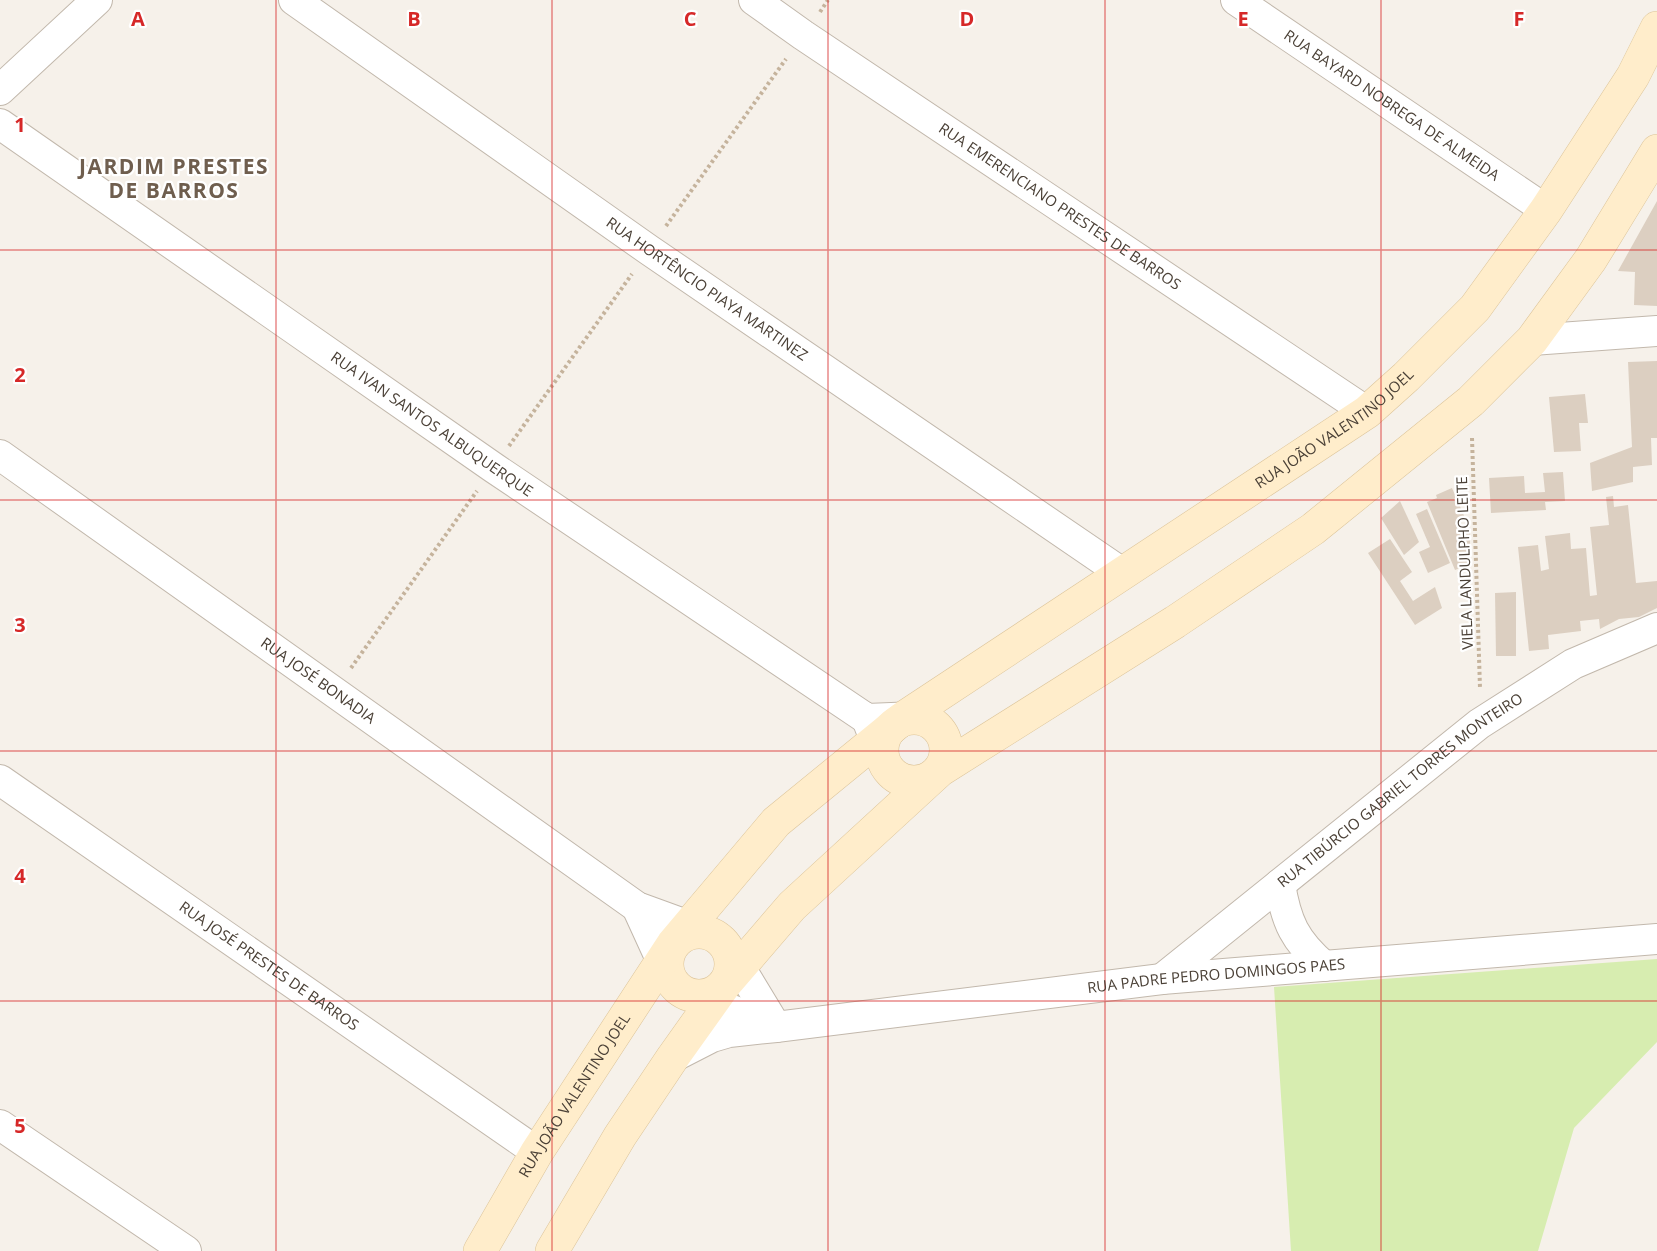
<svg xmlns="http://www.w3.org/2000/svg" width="1657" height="1251" font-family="'Open Sans',sans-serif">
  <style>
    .green { fill: #d7edb0 }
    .building { fill: #dccfc1 }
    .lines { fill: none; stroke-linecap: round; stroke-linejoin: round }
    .street-casing { stroke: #c2b8ac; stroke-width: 32 }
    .secondary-casing { stroke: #dcc499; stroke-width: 34 }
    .path { stroke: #c5b39c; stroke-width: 4; stroke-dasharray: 3 3; stroke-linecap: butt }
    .street { stroke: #fff; stroke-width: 30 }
    .secondary { stroke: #ffedcb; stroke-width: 33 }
    .grid { fill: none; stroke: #d62828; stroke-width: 1.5; stroke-opacity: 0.55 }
    .labels { text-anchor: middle; stroke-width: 4.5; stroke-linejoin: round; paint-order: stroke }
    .street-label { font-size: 15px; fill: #4b4137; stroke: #fff }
    .district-label { font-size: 21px; font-weight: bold; letter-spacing: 1.5px; fill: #6f5e4e; stroke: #fff }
    .grid-label { font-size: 20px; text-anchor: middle; font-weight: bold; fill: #d62828; stroke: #fff; stroke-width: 4.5; stroke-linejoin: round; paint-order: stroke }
  </style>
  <rect width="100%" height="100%" fill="#f6f1ea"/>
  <path class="green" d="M1657,959v83l-83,86 -36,123h-247l-17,-264z"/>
  <g class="building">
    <path d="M1657,201v105l-23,-1 1,-33 -17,-1z"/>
    <path d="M1657,361v77h-6l1,27 -19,2v15l-41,9 -2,-28 42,-16 -4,-85z"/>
    <path d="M1585,394l3,29h-9l2,28 -27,1 -5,-55z"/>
    <path d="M1563,472l2,29 -20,1 1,8 -55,3 -2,-35 35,-2 1,17 20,-1 -2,-19z"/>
    <path d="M1452,488l13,30 -10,5 5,12 10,-4v33l-15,6 -28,-68 10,-4 -1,-3z"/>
    <path d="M1613,496l1,11 14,-2 8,78 21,-2v27l-18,9 -20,2 -19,10 -1,-10 -19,2 1,10 -33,4 1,14 -20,2 -11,-104 20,-2 3,26 8,-2 -4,-33 25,-3 1,16 15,-1 4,48 7,-1 -7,-68 19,-2 -3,-28z"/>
    <path d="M1400,501l19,41 -15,13 -23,-37z"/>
    <path d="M1427,509l23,54 -22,10 -9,-21 11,-5 -14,-33z"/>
    <path d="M1390,539l22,33 -12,9 13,20 22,-14 7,21 -27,17 -47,-72z"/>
    <path d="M1516,592v64h-20l-1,-63z"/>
  </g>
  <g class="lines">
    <defs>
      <g id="street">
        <path id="s1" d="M294,0l355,250 473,323"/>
        <path id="s2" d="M754,0l49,35 564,377"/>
        <path id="s3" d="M1236,0l310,210"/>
        <path d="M0,90l97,-90"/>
        <path id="s4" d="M0,124l494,344 373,251 49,-2"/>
        <path d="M1532,340l125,-9"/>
        <path id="s5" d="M0,455l637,452 66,24"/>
        <path d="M867,719l17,44"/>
        <path id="s6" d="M0,780l537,372"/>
        <path d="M1280,884c6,38 15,57 44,82"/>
        <path d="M637,907l32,70"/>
        <path d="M730,951l46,76"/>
        <path id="s7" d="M1162,979l317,-255 94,-60 84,-36"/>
        <path d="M695,996l76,29"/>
        <path id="s8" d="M673,1057l39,-20 17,-5 47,-5 386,-48 495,-40"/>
        <path d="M0,1125l186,126"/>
      </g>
      <g id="secondary">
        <circle cx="914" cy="750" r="32"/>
        <circle cx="699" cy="964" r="32"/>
        <path id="s9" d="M480,1251l57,-99 136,-208 103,-122 126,-103 465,-307 39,-35 69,-69 71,-98 87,-134 24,-48"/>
        <path d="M552,1251l68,-115 53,-79 52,-73 67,-78 148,-136 235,-148 138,-93 158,-128 61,-61 59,-81 66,-108"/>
      </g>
    </defs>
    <use href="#street" class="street-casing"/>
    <use href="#secondary" class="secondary-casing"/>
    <g class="path">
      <path d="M820,12l8,-12"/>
      <path d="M666,226l120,-167"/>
      <path d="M1472,438l8,250"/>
      <path d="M509,446l123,-172"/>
      <path d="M351,668l126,-177"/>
    </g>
    <use href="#street" class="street"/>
    <use href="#secondary" class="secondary"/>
  </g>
  <path class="grid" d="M276,0v1251M552,0v1251M828,0v1251M1105,0v1251M1381,0v1251M0,250h1657M0,500h1657M0,751h1657M0,1001h1657"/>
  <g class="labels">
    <g class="street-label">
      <text dy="5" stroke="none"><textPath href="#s3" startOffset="188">RUA BAYARD NOBREGA DE ALMEIDA</textPath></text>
      <text dy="5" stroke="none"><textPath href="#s2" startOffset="369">RUA EMERENCIANO PRESTES DE BARROS</textPath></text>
      <text dy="5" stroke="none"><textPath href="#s1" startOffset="504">RUA HORTÊNCIO PIAYA MARTINEZ</textPath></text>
      <text dy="5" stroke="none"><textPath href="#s4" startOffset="526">RUA IVAN SANTOS ALBUQUERQUE</textPath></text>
      <text dy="5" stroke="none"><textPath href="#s9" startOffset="1206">RUA JOÃO VALENTINO JOEL</textPath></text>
      <text transform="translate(1465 563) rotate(-92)" y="5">VIELA LANDULPHO LEITE</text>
      <text dy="5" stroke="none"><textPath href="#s5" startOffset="390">RUA JOSÉ BONADIA</textPath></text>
      <text dy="5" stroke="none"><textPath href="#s7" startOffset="304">RUA TIBÚRCIO GABRIEL TORRES MONTEIRO</textPath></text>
      <text dy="5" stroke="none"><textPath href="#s6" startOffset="327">RUA JOSÉ PRESTES DE BARROS</textPath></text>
      <text dy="5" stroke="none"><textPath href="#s8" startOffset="552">RUA PADRE PEDRO DOMINGOS PAES</textPath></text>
      <text dy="5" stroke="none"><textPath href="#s9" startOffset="182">RUA JOÃO VALENTINO JOEL</textPath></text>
    </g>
    <g class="district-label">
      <text x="174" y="174">JARDIM PRESTES<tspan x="174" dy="24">DE BARROS</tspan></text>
    </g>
  </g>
  <g class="grid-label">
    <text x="138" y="26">A</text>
    <text x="414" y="26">B</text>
    <text x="690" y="26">C</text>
    <text x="967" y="26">D</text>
    <text x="1243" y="26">E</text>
    <text x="1519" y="26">F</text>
    <text x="20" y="132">1</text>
    <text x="20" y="382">2</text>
    <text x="20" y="632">3</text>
    <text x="20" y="883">4</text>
    <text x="20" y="1133">5</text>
  </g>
</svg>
